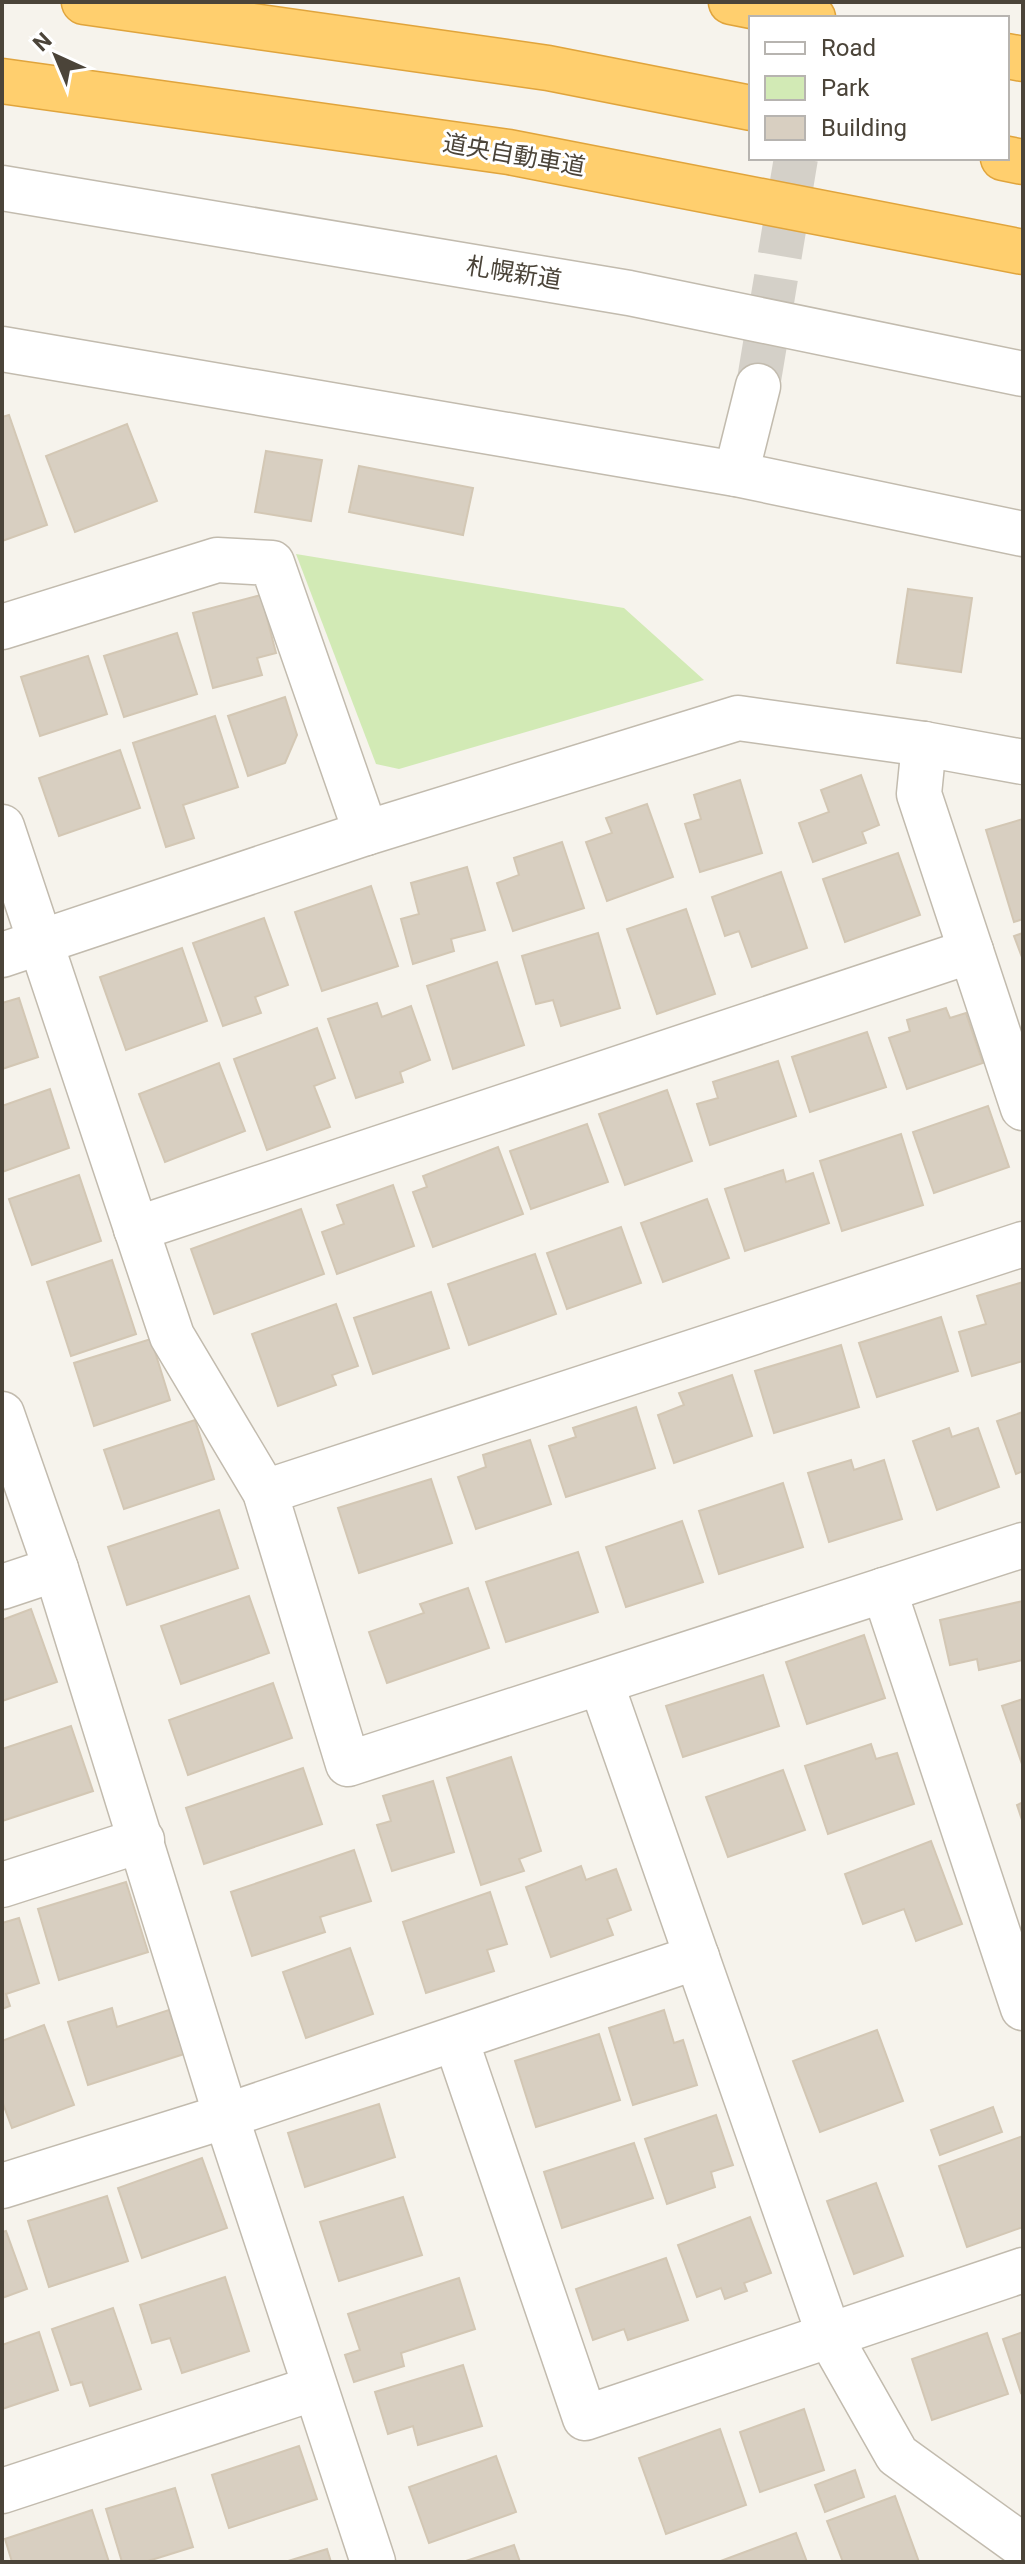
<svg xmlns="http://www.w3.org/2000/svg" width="1025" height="2564" font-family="Roboto,'Noto Sans JP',sans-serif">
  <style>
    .green { fill: #d2eab5 }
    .building { fill: #d8cfc1; stroke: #d3c7b4; stroke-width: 2 }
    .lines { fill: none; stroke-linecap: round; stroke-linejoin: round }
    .minor-tunnel { stroke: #d4d0c8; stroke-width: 44; stroke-dasharray: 44 22; stroke-linecap: butt }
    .minor-casing { stroke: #c2bbae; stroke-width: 47 }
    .highway-casing { stroke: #e0a43c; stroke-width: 47 }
    .minor { stroke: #fff; stroke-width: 44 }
    .highway { stroke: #ffcf6e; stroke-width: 44 }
    .labels { text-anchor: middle; stroke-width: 6; stroke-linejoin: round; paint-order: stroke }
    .street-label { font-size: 24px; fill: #4b4439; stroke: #fff }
  </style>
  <rect width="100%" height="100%" fill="#f6f3ec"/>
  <path class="green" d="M296,554l328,54 80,72 -305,89 -23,-5z"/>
  <g class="building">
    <path d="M9,415l38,110 -45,16v-124z"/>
    <path d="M127,424l30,77 -82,31 -29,-76z"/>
    <path d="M266,451l56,9 -11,61 -56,-9z"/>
    <path d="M359,466l114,22 -10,47 -114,-23z"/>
    <path d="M908,589l64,9 -11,74 -64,-9z"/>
    <path d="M261,595l15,58 -19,5 5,17 -49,13 -20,-75z"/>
    <path d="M177,633l20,61 -73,23 -20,-61z"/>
    <path d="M88,656l19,58 -67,22 -19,-59z"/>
    <path d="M285,697l12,38 -12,28 -37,13 -20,-60z"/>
    <path d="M215,716l23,71 -55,18 11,33 -28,9 -33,-104z"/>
    <path d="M120,750l20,58 -81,28 -20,-58z"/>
    <path d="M861,775l18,50 -17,7 4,11 -53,19 -14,-39 30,-11 -8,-22z"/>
    <path d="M740,780l22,73 -62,19 -15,-48 16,-5 -7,-24z"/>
    <path d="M647,804l26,73 -66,24 -21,-59 26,-9 -6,-15z"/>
    <path d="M1023,819v100l-9,3 -28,-92z"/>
    <path d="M562,842l22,66 -71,23 -16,-48 22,-8 -5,-17z"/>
    <path d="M898,853l22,62 -75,27 -22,-63z"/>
    <path d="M467,867l18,63 -34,9 3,12 -41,13 -12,-45 18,-5 -8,-31z"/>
    <path d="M781,872l26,76 -55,19 -13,-36 -14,5 -13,-39z"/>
    <path d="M371,886l27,80 -76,25 -27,-79z"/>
    <path d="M686,909l29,85 -58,20 -30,-85z"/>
    <path d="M264,918l24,67 -33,12 6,16 -38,13 -30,-83z"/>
    <path d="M598,933l22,75 -59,18 -8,-26 -17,4 -14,-48z"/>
    <path d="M1023,933v27l-9,-24z"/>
    <path d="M182,948l25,73 -81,29 -26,-73z"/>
    <path d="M497,962l27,83 -71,24 -26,-83z"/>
    <path d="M19,998l19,59 -36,12v-66z"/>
    <path d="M377,1003l5,14 29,-11 19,54 -30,12 3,10 -47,16 -28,-79z"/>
    <path d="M946,1008l4,10 16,-5 17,50 -76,26 -18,-51 21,-7 -3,-11z"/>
    <path d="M317,1028l18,50 -21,8 16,41 -63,23 -33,-91z"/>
    <path d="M867,1032l19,55 -76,25 -18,-55z"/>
    <path d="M778,1061l18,55 -86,29 -13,-41 21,-6 -5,-16z"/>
    <path d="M219,1063l26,68 -80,31 -26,-68z"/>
    <path d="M50,1089l19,59 -67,24v-66z"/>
    <path d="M667,1090l25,71 -67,24 -26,-71z"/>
    <path d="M988,1106l21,61 -75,26 -21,-61z"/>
    <path d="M587,1124l21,58 -77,27 -21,-58z"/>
    <path d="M901,1134l22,71 -81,26 -22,-70z"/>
    <path d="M498,1147l25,67 -90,33 -20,-55 14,-5 -4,-11z"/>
    <path d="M783,1170l3,12 27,-9 16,50 -84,28 -20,-62z"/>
    <path d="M79,1175l22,66 -69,24 -23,-66z"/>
    <path d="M393,1185l21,61 -77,28 -15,-42 22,-8 -7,-19z"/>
    <path d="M707,1199l22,59 -66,24 -22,-59z"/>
    <path d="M301,1209l23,65 -110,40 -23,-65z"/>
    <path d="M621,1227l20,56 -74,26 -20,-56z"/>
    <path d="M535,1254l21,60 -87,31 -21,-61z"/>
    <path d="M112,1260l24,74 -65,22 -24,-74z"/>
    <path d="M1023,1282v79l-51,15 -13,-44 27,-8 -9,-28z"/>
    <path d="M431,1292l18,56 -76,26 -19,-56z"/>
    <path d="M336,1304l22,62 -26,9 4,10 -58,21 -26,-72z"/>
    <path d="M941,1317l17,54 -81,26 -18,-54z"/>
    <path d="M151,1339l19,61 -76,26 -20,-63z"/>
    <path d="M841,1345l18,62 -85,26 -19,-62z"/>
    <path d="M732,1375l20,61 -78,27 -16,-48 26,-10 -5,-12z"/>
    <path d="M636,1407l19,61 -89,29 -17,-51 27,-9 -3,-9z"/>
    <path d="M1023,1412v59l-7,3 -19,-53z"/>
    <path d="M195,1420l19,59 -90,30 -20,-59z"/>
    <path d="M949,1428l3,9 26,-9 21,59 -62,23 -24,-69z"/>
    <path d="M530,1440l21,64 -75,25 -18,-52 28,-10 -3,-12z"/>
    <path d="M851,1460l3,10 30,-10 18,59 -73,23 -21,-69z"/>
    <path d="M431,1479l21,64 -93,30 -21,-65z"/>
    <path d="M783,1483l20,64 -84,27 -20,-63z"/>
    <path d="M219,1510l19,58 -111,37 -19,-58z"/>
    <path d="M682,1521l21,61 -77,25 -20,-60z"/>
    <path d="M578,1552l20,60 -92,30 -20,-60z"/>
    <path d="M468,1588l21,60 -102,35 -18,-51 55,-19 -4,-9z"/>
    <path d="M249,1596l20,57 -88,31 -20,-58z"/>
    <path d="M1023,1601v59l-44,10 -2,-11 -27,6 -10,-45z"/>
    <path d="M31,1609l26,73 -55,19v-81z"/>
    <path d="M864,1635l21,63 -78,26 -21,-62z"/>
    <path d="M763,1675l16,51 -96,31 -17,-51z"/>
    <path d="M273,1683l19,55 -104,37 -19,-55z"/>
    <path d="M1023,1699v68l-21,-61z"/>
    <path d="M71,1726l22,65 -91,30v-72z"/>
    <path d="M871,1744l5,15 21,-6 17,51 -86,30 -23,-68z"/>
    <path d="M511,1757l30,94 -22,8 5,12 -43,14 -34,-107z"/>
    <path d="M303,1768l19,56 -118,40 -18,-56z"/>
    <path d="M783,1770l22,60 -77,27 -22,-60z"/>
    <path d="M433,1781l21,71 -62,19 -15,-46 14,-4 -8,-25z"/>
    <path d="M1023,1802v21l-6,-18z"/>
    <path d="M931,1841l31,83 -46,17 -12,-32 -41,15 -18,-50z"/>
    <path d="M354,1850l17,51 -51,16 5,15 -73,24 -21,-64z"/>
    <path d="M581,1866l5,14 30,-11 15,41 -24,9 6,16 -62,22 -25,-70z"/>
    <path d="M126,1882l22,70 -89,28 -21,-71z"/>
    <path d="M490,1892l17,52 -20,6 7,21 -68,22 -23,-71z"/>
    <path d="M19,1918l20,65 -33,11 4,12 -8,3v-86z"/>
    <path d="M350,1948l23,66 -67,24 -23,-66z"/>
    <path d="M112,2008l5,19 52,-17 15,44 -96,31 -20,-63z"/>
    <path d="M664,2010l10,33 9,-3 14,45 -64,20 -24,-77z"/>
    <path d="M44,2025l30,80 -62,23 -10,-27v-60z"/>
    <path d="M877,2030l26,71 -83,31 -27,-71z"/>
    <path d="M599,2034l21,66 -84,27 -21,-66z"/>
    <path d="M379,2104l16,53 -90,30 -17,-54z"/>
    <path d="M993,2107l9,25 -62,23 -9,-25z"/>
    <path d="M716,2115l17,50 -22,7 4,15 -48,17 -22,-65z"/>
    <path d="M1023,2136v91l-56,20 -28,-81z"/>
    <path d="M634,2143l19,55 -91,30 -18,-56z"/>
    <path d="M202,2158l25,70 -85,30 -24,-70z"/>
    <path d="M876,2183l27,73 -49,18 -27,-73z"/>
    <path d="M107,2196l21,65 -79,26 -21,-66z"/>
    <path d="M403,2197l19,58 -83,26 -19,-59z"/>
    <path d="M750,2217l21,56 -27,10 3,8 -22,8 -4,-11 -24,9 -19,-52z"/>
    <path d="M6,2231l21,58 -25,9v-66z"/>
    <path d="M666,2258l22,62 -60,20 -4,-11 -31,11 -17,-51z"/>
    <path d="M225,2277l24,74 -67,22 -12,-35 -18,5 -12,-38z"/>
    <path d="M459,2278l16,51 -74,24 3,13 -50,16 -9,-27 15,-5 -12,-36z"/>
    <path d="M113,2308l28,81 -51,17 -8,-24 -11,3 -19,-56z"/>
    <path d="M39,2332l19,58 -56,19v-64z"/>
    <path d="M1023,2332v60l-2,1 -18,-54z"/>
    <path d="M987,2333l21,61 -76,26 -20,-61z"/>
    <path d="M463,2365l19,61 -64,19 -5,-19 -25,8 -13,-42z"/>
    <path d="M804,2409l20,61 -64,22 -20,-60z"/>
    <path d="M720,2429l26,76 -80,29 -27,-76z"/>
    <path d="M299,2446l18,53 -88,29 -17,-53z"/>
    <path d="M496,2456l20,56 -87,31 -20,-56z"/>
    <path d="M855,2470l9,27 -39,15 -10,-27z"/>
    <path d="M175,2488l18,59 -48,15h-23l-16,-53z"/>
    <path d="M895,2496l24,66h-76l-16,-41z"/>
    <path d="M92,2510l17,52h-97l-7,-23z"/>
    <path d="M796,2533l11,29h-89z"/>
    <path d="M514,2545l6,17h-57z"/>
    <path d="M327,2549l4,13h-46z"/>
  </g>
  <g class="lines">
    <path class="minor-tunnel" d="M758,386l38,-228"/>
    <defs>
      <g id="minor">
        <path d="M2,188l627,105 394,81"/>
        <path d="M2,349l734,125 287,60"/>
        <path d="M736,474l22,-88"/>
        <path d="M2,627l215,-67 55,3 94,270"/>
        <path d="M924,744l-5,50 104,314"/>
        <path d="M2,827l170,509 93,156 83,272 675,-219"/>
        <path d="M2,955l364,-122 372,-115 186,26 99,18"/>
        <path d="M136,1229l835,-278"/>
        <path d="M2,1414l54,155 170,547 147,446"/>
        <path d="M265,1492l758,-248"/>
        <path d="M2,1587l54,-18"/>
        <path d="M884,1590l139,418"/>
        <path d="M601,1683l228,652 68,120 126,91"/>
        <path d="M2,1885l140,-45"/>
        <path d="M456,2040l129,378 438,-148"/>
        <path d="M2,2186l224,-70 471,-159"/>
        <path d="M2,2491l313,-103"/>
      </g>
      <g id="highway">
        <path d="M84,2l464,66 203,40"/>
        <path d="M731,2l82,16"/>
        <path d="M1007,56l16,3"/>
        <path d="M2,81l507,71 514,100"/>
        <path d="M1003,158l20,4"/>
      </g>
    </defs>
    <use href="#minor" class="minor-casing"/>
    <use href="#highway" class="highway-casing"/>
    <use href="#minor" class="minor"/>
    <use href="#highway" class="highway"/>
  </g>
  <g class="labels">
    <g class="street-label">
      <text transform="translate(514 155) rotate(10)" y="8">道央自動車道</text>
      <text transform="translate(514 273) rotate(9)" y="8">札幌新道</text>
    </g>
  </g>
  <rect width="1025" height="2564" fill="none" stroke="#4b4439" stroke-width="8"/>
  <rect x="749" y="16" width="260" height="144" fill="#ffffff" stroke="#b7b4b0" stroke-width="2"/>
  <rect x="765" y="42" width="40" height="12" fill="#ffffff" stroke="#b7b4b0" stroke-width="2"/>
  <text x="821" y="56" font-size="24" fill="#4b4439">Road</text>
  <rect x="765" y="76" width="40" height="24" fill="#d2eab5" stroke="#b7b4b0" stroke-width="2"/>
  <text x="821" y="96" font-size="24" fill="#4b4439">Park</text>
  <rect x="765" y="116" width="40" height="24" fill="#d8cfc1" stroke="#b7b4b0" stroke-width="2"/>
  <text x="821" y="136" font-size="24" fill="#4b4439">Building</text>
  <g transform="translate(56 56) rotate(316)" stroke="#ffffff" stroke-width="6" paint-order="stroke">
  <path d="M0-6L14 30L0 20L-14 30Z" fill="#4b4439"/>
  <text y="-12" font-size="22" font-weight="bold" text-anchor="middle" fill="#4b4439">N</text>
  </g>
</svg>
